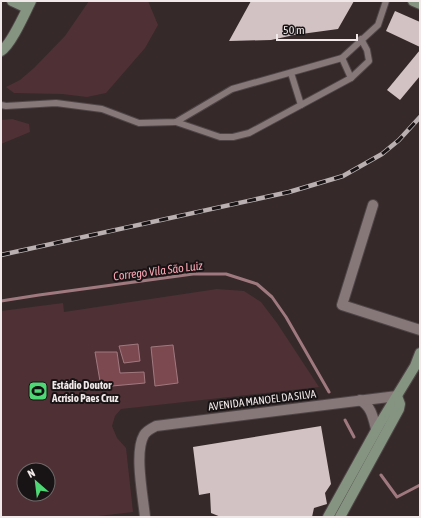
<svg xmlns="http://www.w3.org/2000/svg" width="421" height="518" font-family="'Asap Condensed',sans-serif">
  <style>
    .green { fill: #4f3035; fill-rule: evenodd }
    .water { fill: #7d4951; stroke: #a0797f }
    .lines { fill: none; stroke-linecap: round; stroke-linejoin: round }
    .stream { stroke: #a0797f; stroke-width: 3 }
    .building { fill: #d2c2c4 }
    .lane-casing { stroke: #4f4546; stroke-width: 8 }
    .street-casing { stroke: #4f4546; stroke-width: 12 }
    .secondary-casing { stroke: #4f4546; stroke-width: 12 }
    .lane { stroke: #867779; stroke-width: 6 }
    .street { stroke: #867779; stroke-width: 10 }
    .secondary { stroke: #859381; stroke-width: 10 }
    .rail-casing { stroke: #bab0b1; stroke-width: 4.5 }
    .rail { stroke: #181314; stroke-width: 3; stroke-dasharray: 9; stroke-linecap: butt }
    .labels { text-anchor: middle; stroke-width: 4; stroke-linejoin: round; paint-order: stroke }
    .poi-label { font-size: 11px; font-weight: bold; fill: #f0e8e9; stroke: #181314; text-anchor: start }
    .street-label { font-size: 11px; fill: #f0e8e9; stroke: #181314 }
    .water-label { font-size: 12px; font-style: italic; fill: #fda8b5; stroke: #181314 }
  </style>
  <rect width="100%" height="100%" fill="#35292a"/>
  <g class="green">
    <path d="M89,1h59l10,24 -13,23 -39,45 -19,4 -25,-3 -48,-1 -8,-6 14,-7 14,-12 31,-32z"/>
    <path d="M12,119l17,5 1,8 -29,12v-24z"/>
    <path d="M217,289l27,2 17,11 16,21 42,64 -198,22 -6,7 -3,10 5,12 9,10 7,64 -43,5h-89v-206l62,-8 1,9zM24,470h24v24h-24z"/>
  </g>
  <g class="water">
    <path d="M138,344l2,17 -16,2 -5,-17z"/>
    <path d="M173,345l5,38 -23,3 -4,-39z"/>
    <path d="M95,352h22l3,21 24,-1 1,11 -44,4z"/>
  </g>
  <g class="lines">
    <g class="stream">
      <path d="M1,301l38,-6 154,-21h33l31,10 15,13 14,20 43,75"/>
      <path d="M345,420l9,17"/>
      <path d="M381,475l16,22 23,-12"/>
    </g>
  </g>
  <g class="building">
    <path d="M251,1h103l-16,28 -44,6 -23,5 -42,1z"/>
    <path d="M395,11l25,11v25l-34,-16z"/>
    <path d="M420,50v26l-20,24 -13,-10z"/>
    <path d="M321,426l10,58 -6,9 2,11 -13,4 -2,9h-91l-10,-4 -1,-20 -11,2 -6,-48z"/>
  </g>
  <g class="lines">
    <defs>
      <g id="lane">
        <path d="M342,58l9,20"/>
        <path d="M291,73l10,32"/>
        <path d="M1,105l5,1 50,-3 46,6 37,14 37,-1 56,-33 110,-31 36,-33 8,-24"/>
        <path d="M176,122l44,15h13l16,-4 102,-55 18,-17 -2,-11 -6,-11"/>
      </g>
      <g id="street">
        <path d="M373,205l-31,100 78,25"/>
        <path d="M360,400c11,6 13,17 16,29"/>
        <path d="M145,517c-2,-21 -11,-65 -1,-82 2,-4 8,-7 12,-9l241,-30"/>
      </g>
      <g id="secondary">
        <path d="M12,1l15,7"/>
        <path d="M413,1l7,3"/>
        <path d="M1,51c10,-6 24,-38 30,-50"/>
        <path d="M328,517l51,-92 36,-59 5,-13"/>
        <path d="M340,517l59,-108 1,-5 -3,-8"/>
      </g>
    </defs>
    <use href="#lane" class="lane-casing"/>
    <use href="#street" class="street-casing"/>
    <use href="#secondary" class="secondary-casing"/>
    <use href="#lane" class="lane"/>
    <use href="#street" class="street"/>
    <use href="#secondary" class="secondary"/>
    <defs>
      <path id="rail" d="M1,255l288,-63 54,-16 39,-22 17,-14 21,-23"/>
    </defs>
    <use href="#rail" class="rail-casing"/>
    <use href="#rail" class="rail"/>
  </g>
  <defs>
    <symbol id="stadium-square" viewBox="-11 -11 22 22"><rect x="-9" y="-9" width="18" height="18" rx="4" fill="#4fd675" stroke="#181314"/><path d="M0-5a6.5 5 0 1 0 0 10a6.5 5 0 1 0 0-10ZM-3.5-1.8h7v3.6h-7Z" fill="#111"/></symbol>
  </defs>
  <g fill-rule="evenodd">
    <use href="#stadium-square" x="27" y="380" width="22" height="22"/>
  </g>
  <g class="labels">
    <g class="poi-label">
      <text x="52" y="389">Estádio Doutor<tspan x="52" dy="13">Acrísio Paes Cruz</tspan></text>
    </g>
    <g class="street-label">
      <text transform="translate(262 400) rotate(-7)" y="4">AVENIDA MANOEL DA SILVA</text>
    </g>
    <g class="water-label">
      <text transform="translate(158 271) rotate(-7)" y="4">Corrego Vila São Luiz</text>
    </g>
  </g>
  <rect width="421" height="518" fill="none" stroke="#f0e8e9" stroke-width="4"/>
  <g transform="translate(36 482) rotate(332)"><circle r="19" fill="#181314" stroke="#6e6869"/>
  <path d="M0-3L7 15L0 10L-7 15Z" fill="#4fd675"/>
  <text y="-6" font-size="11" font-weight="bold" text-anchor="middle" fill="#f0e8e9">N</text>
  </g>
  <path d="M277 34v6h80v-6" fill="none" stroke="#f0e8e9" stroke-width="2"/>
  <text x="283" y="34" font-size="12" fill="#f0e8e9" stroke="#181314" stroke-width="3" paint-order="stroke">50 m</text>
</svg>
